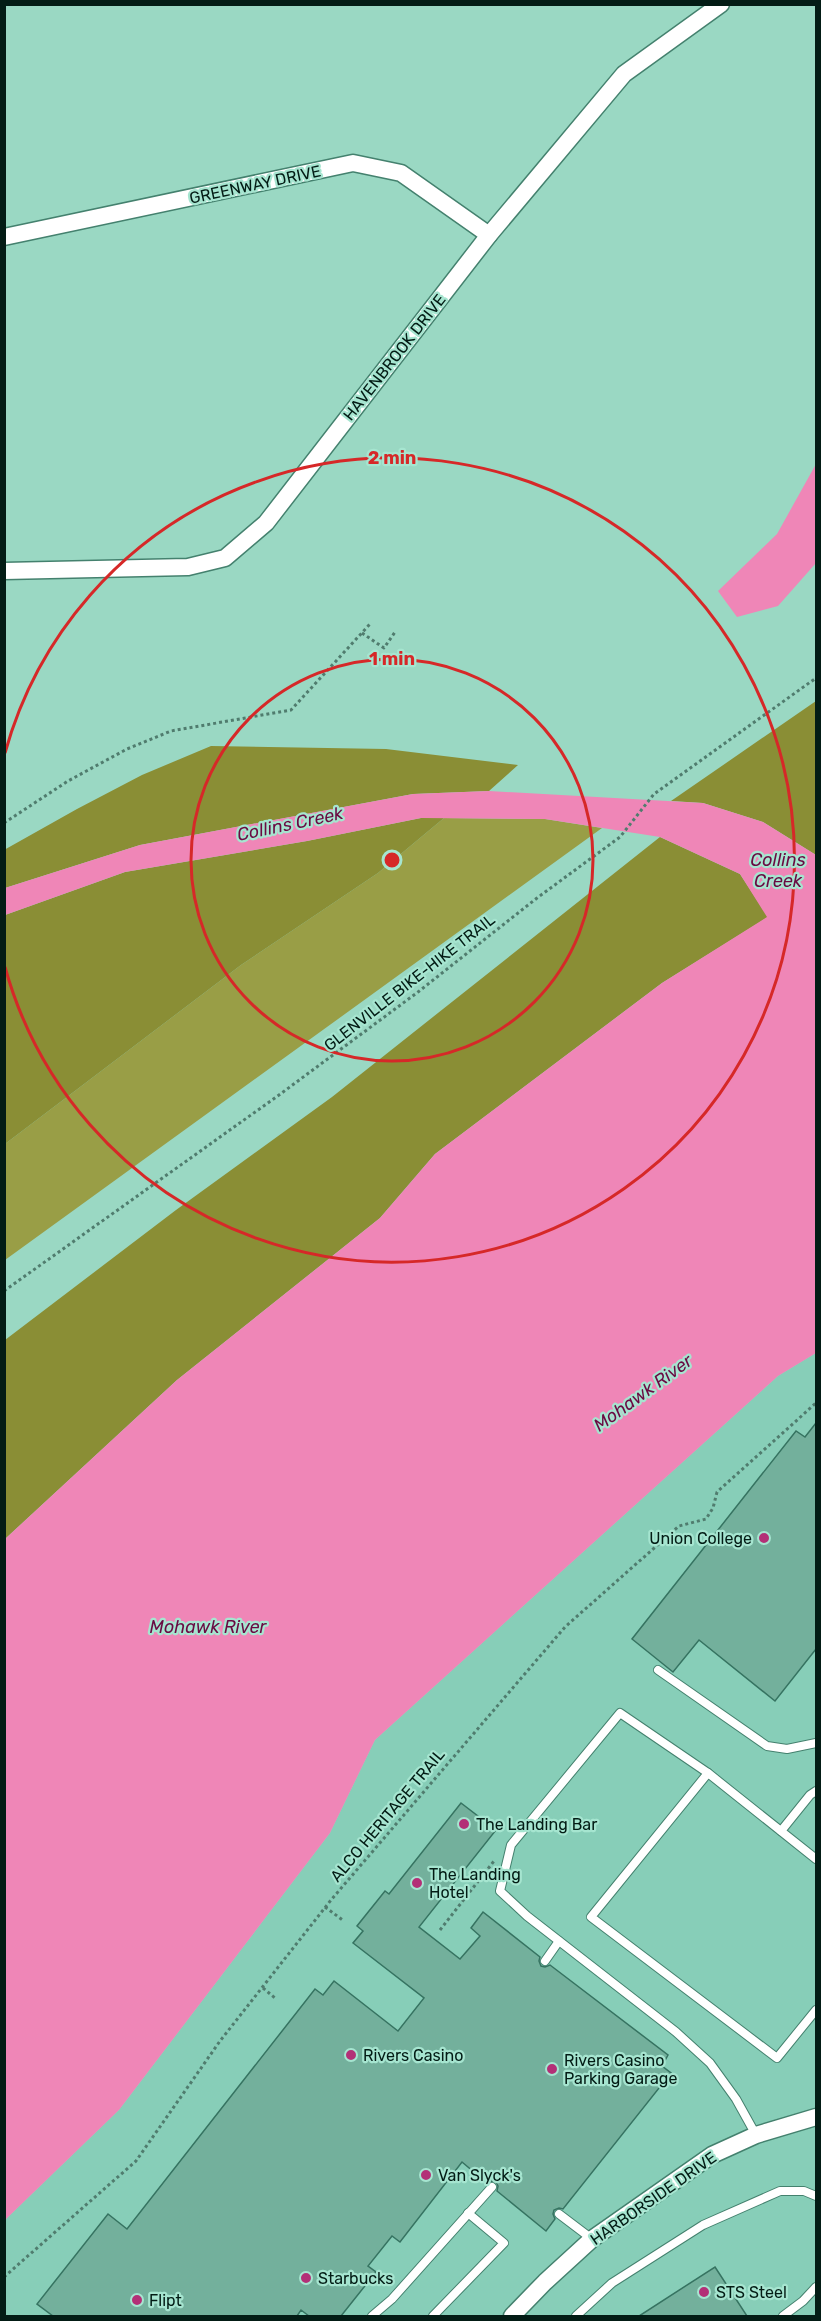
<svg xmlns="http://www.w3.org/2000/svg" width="821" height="2321" font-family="Rubik,sans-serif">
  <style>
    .built { fill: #87ceb8 }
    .green { fill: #999e46 }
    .forest { fill: #8a8e35 }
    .water { fill: #ef86b7 }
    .building { fill: #73b09c; stroke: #367361; stroke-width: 1.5 }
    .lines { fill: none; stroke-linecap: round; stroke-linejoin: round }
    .service-casing { stroke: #44816e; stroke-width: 10 }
    .minor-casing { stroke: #44816e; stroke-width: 19 }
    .path { stroke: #507c6e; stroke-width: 3; stroke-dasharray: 3 3; stroke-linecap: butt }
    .service { stroke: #fff; stroke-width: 8 }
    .minor { stroke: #fff; stroke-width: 16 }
    .ring { fill: none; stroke: #d62828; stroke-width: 3 }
    .poi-dot { fill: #b33077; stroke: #a6e5d0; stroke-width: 2 }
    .labels { text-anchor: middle; stroke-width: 4.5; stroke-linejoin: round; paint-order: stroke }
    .street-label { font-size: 16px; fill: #031c15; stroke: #a6e5d0 }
    .poi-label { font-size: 16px; fill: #031c15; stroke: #a6e5d0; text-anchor: start }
    .water-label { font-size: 18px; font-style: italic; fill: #6a0a42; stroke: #a6e5d0 }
    .centre { fill: #d62828; stroke: #a6e5d0; stroke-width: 3 }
    .ring-label { font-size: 18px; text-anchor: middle; font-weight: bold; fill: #d62828; stroke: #a6e5d0; stroke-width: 4.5; stroke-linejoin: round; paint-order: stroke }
  </style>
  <rect width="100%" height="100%" fill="#9ad8c3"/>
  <path class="built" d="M816,1353v963h-811v-96l114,-110 211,-277 45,-93 403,-364z"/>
  <path class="green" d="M444,818l101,1 57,9 -597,432v-116l236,-179 137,-92z"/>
  <g class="forest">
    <path d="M816,701v154l-53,-33 -60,-19 -32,-2z"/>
    <path d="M211,746l175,3 132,16 -29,26 -76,3 -273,51 -135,43 -1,-38 73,-41 65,-34z"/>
    <path d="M421,818h23l-66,55 -137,92 -236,179v-229l120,-43 182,-31z"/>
    <path d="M660,837l80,37 28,43 -106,66 -227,171 -55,64 -203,162 -172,159v-199l171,-130 156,-113z"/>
  </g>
  <g class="water">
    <path d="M816,464v99l-38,43 -41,11 -19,-26 59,-57z"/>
    <path d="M489,791l214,12 60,19 53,33v498l-38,23 -403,364 -45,93 -211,277 -114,110v-681l172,-159 203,-162 55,-64 227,-171 105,-66 -27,-43 -80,-37 -115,-18 -124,-1 -114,23 -182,31 -120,43v-27l135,-43 273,-51z"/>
  </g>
  <g class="building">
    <path d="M816,1423v226l-41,52 -76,-61 -26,32 -41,-33 164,-208 9,6z"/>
    <path d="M461,1803l35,27 -77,97 41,32 20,-23 -9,-8 12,-16 57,45 -1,4 2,5 4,1 5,-2 118,90 -6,11 9,7 -108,136 -4,-1 -5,2 -1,4 2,5 -9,12 -49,-40 1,-5 -2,-4 -5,-1 -4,2 -25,-21 -62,80 -8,-6 -24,30 8,6 -35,44h-32l-8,-6 -4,6h-244l-16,-12 71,-90 19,15 188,-240 8,6 11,-14 64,50 26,-33 -71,-55 10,-12 -6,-5 28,-35 4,3z"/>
    <path d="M715,2267l32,49h-108z"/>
  </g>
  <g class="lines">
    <defs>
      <g id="service">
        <path d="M658,1670l109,76 20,3 29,-6"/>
        <path d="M708,1773l-117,144 186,141 39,-48"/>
        <path d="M781,1831l29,-36 6,-4"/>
        <path d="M545,1961l14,-20"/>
        <path d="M756,2135l-20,-36 -26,-36 -34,-31 -149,-116 -27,-25 11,-46 109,-132 88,60 108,86"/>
        <path d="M559,2214l33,25"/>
        <path d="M372,2316l20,-17 100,-112"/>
        <path d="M433,2316l71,-73 -36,-30"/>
        <path d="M576,2316l36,-33 91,-58 77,-34h24l12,5"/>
        <path d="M783,2316l20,-15 13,-14"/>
      </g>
      <g id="minor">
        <path d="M4,237l349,-74 48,10 88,62"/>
        <path d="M4,571l184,-4 37,-9 41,-35 223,-288 135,-161 97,-70"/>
        <path d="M512,2316l33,-34 47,-43 120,-84 44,-20 60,-18"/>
      </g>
    </defs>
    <use href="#service" class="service-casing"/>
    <use href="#minor" class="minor-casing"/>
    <g class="path">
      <path d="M362,633l22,15 11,-16"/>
      <path d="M4,823l64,-42 59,-32 44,-18 120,-21 79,-86"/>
      <path d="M4,1291l275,-196 139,-103 119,-94 83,-61 34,-43 162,-116"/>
      <path d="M325,1907l19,14"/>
      <path d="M440,1930l54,-69"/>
      <path d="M263,1988l12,10"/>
      <path d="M4,2277l132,-116 84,-120 111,-141 234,-273 114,-101 27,-7 7,-11 4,-16 99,-89"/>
    </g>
    <use href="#service" class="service"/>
    <use href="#minor" class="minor"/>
  </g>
  <g class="ring">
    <circle cx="392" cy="860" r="201"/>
    <path d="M5 753A402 402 0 1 1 5 967"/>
  </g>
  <g class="poi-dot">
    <circle cx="764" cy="1538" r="6"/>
    <circle cx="464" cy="1824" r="6"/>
    <circle cx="417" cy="1883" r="6"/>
    <circle cx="351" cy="2055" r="6"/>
    <circle cx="552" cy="2069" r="6"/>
    <circle cx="426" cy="2175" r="6"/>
    <circle cx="306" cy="2278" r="6"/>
    <circle cx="704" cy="2292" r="6"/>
    <circle cx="137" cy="2300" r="6"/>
  </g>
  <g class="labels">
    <g class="street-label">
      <text transform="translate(255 184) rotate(-12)" y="6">GREENWAY DRIVE</text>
      <text transform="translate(394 357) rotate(-52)" y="6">HAVENBROOK DRIVE</text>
      <text transform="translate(409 982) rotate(-38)" y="6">GLENVILLE BIKE-HIKE TRAIL</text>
      <text transform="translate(387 1815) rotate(-50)" y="6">ALCO HERITAGE TRAIL</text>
      <text transform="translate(653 2198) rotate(-35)" y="6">HARBORSIDE DRIVE</text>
    </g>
    <g class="poi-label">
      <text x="752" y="1544" text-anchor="end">Union College</text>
      <text x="476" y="1830">The Landing Bar</text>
      <text x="429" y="1880">The Landing<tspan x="429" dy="18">Hotel</tspan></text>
      <text x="363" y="2061">Rivers Casino</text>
      <text x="564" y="2066">Rivers Casino<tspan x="564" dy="18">Parking Garage</tspan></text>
      <text x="438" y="2181">Van Slyck's</text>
      <text x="318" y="2284">Starbucks</text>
      <text x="716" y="2298">STS Steel</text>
      <text x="149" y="2306">Flipt</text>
    </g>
    <g class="water-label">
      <text transform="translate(290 824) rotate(-12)" y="6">Collins Creek</text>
      <text x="778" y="866">Collins<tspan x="778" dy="21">Creek</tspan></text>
      <text transform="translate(643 1393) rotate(-36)" y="6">Mohawk River</text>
      <text x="208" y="1633">Mohawk River</text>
    </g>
  </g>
  <circle cx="392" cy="860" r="9" class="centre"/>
  <g class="ring-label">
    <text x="392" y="464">2 min</text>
    <text x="392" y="665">1 min</text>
  </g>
  <rect width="821" height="2321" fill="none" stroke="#031c15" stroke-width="12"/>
</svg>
